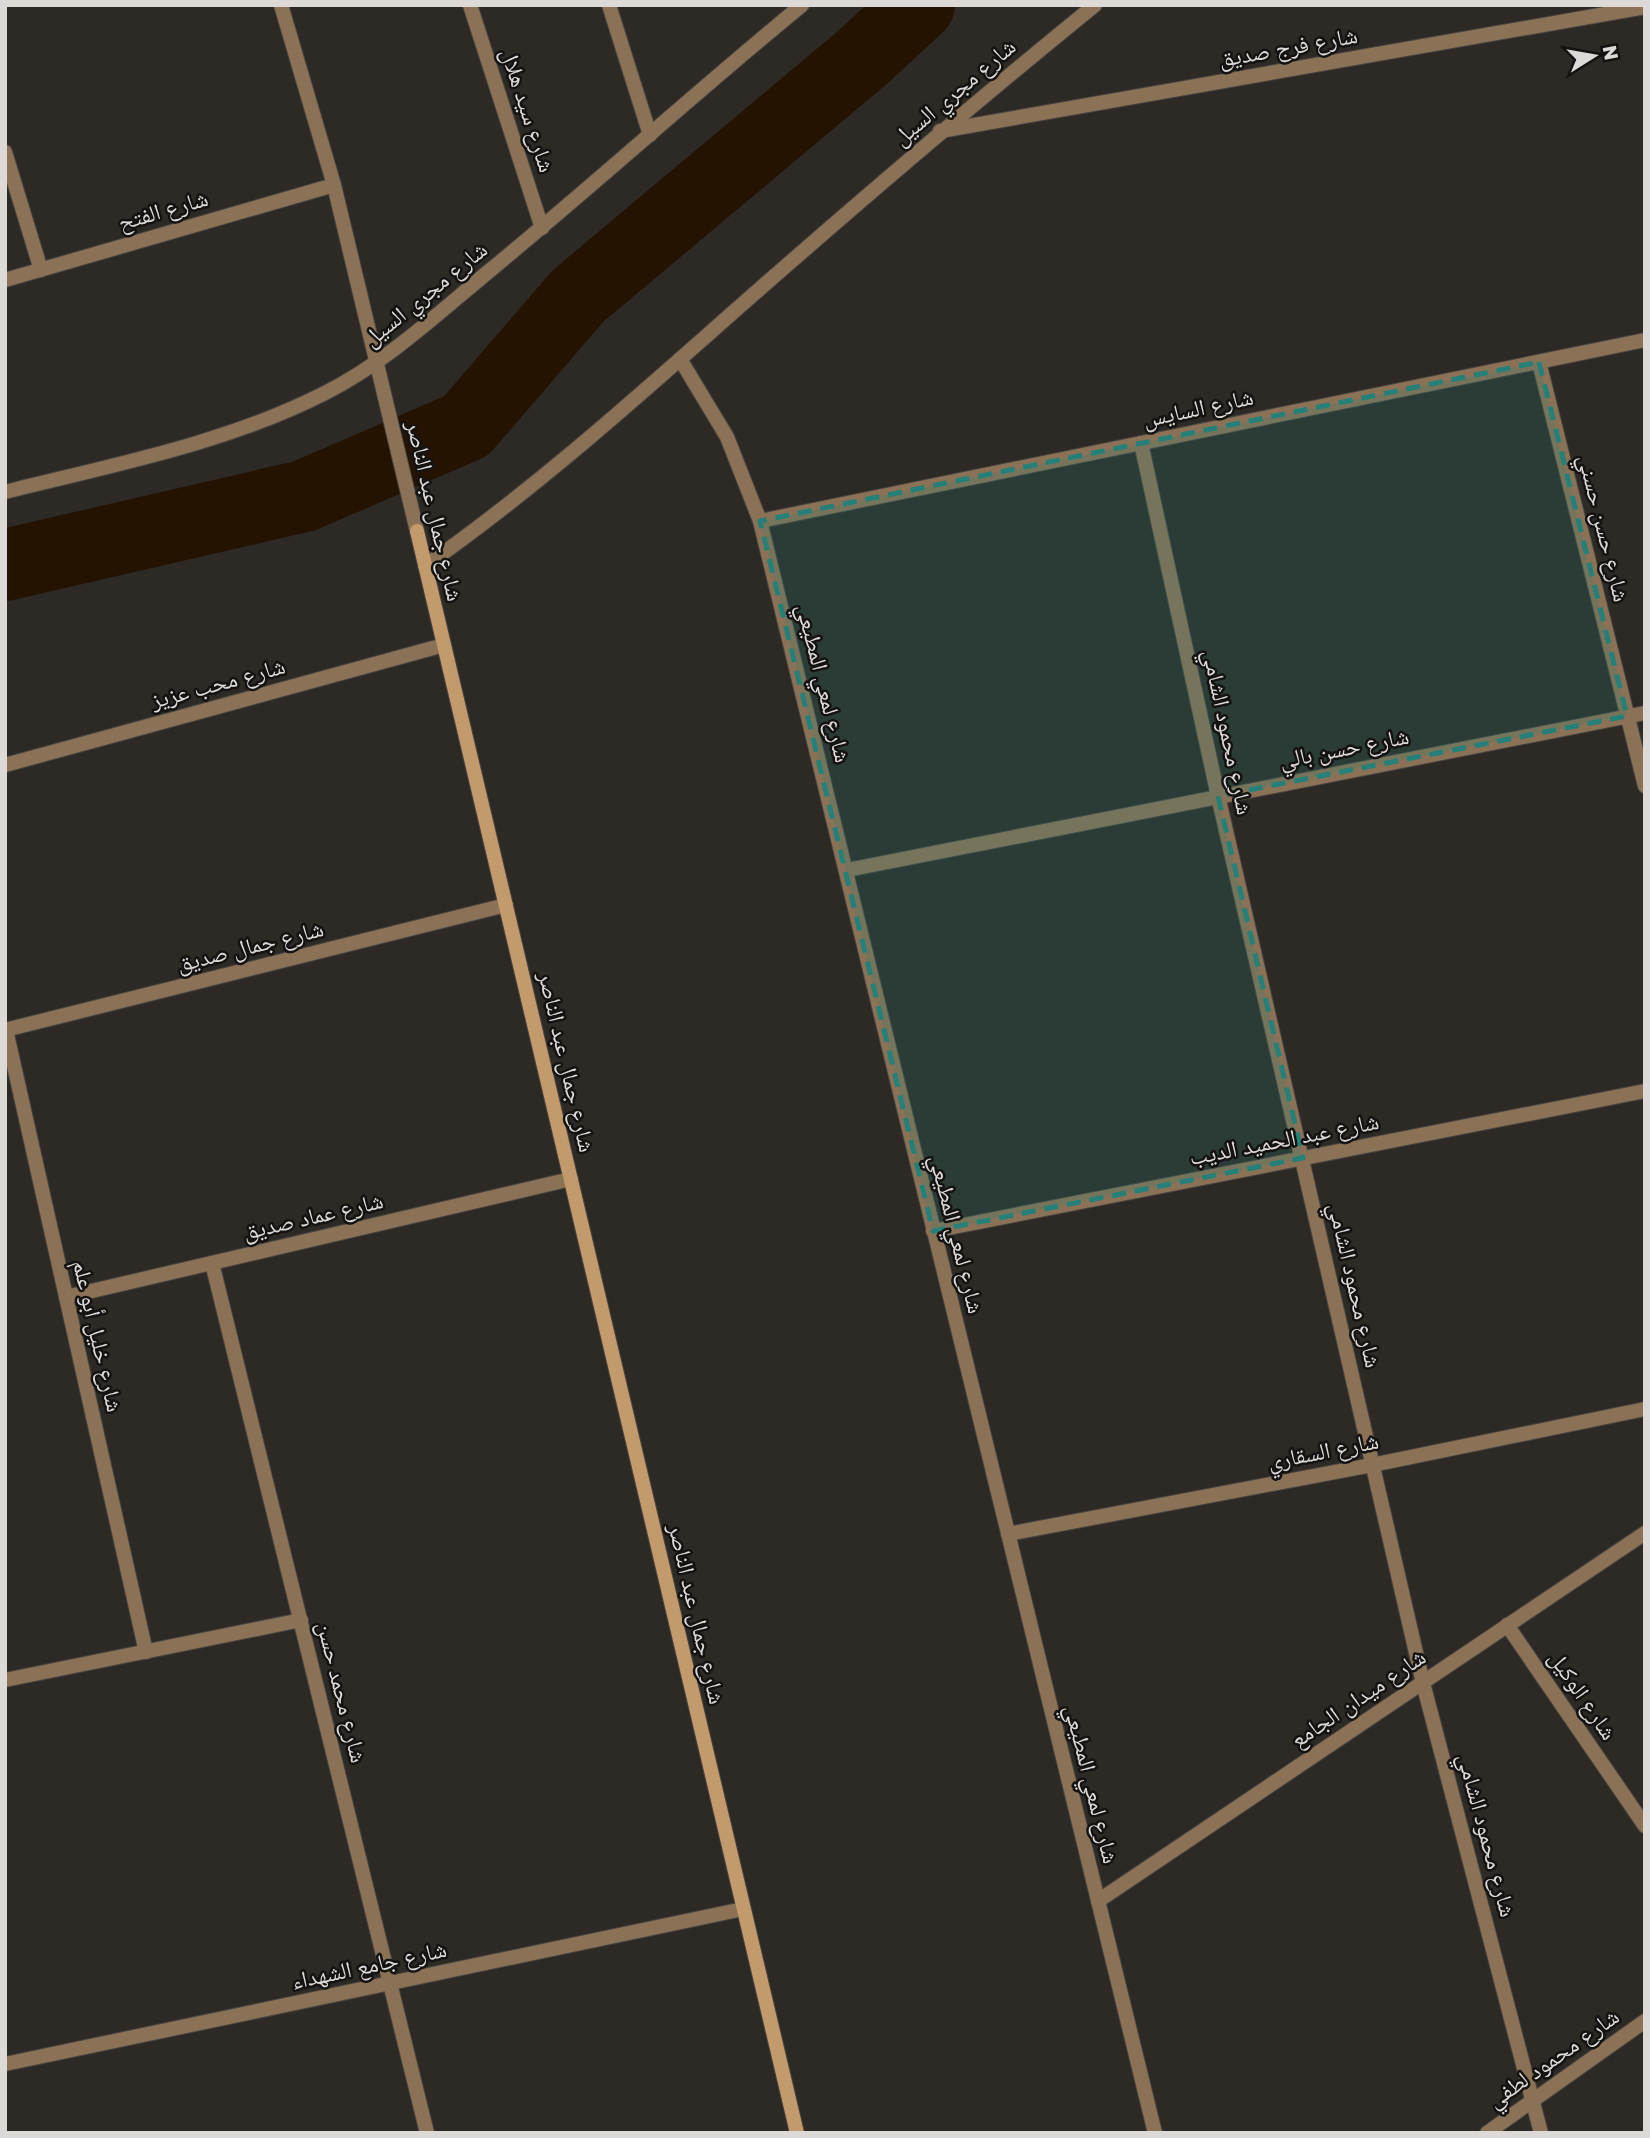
<svg xmlns="http://www.w3.org/2000/svg" width="1650" height="2138" font-family="'Golos Text','Noto Naskh Arabic',sans-serif">
  <style>
    .lines { fill: none; stroke-linecap: round; stroke-linejoin: round }
    .river { stroke: #241300; stroke-width: 72 }
    .street-casing { stroke: #494642; stroke-width: 16 }
    .secondary-casing { stroke: #494642; stroke-width: 16 }
    .street { stroke: #8b7256; stroke-width: 14 }
    .secondary { stroke: #c39a6c; stroke-width: 14 }
    .marked { fill: #248078; fill-opacity: 0.2; stroke: #248078; stroke-width: 5; stroke-dasharray: 14 9; stroke-linejoin: round }
    .labels { text-anchor: middle; stroke-width: 5; stroke-linejoin: round; paint-order: stroke }
    .street-label { font-size: 23px; fill: #dcd9d7; stroke: #141311 }
  </style>
  <rect width="100%" height="100%" fill="#2d2a26"/>
  <g class="lines">
    <path class="river" d="M5,565l299,-69 162,-70 112,-130 285,-239 56,-52"/>
    <defs>
      <g id="street">
        <path d="M281,5l53,180 83,346"/>
        <path d="M470,5l72,223"/>
        <path d="M609,5l41,130"/>
        <path d="M940,131l705,-124"/>
        <path d="M5,152l36,118"/>
        <path d="M5,280l329,-95"/>
        <path d="M680,359l47,78 33,84 395,1612"/>
        <path d="M1539,362l106,424"/>
        <path d="M1141,443l77,353 205,887 118,450"/>
        <path d="M5,492c107,-27 219,-48 318,-98 62,-31 112,-78 165,-122 106,-87 208,-180 314,-267"/>
        <path d="M760,521l885,-181"/>
        <path d="M425,566c117,-82 223,-179 330,-273 112,-98 224,-194 340,-288"/>
        <path d="M5,765l439,-120"/>
        <path d="M847,870l798,-157"/>
        <path d="M5,1030l501,-125"/>
        <path d="M6,1030l140,622"/>
        <path d="M933,1231l712,-140"/>
        <path d="M212,1263l215,870"/>
        <path d="M66,1297l505,-118"/>
        <path d="M1008,1534l364,-69 273,-56"/>
        <path d="M1507,1625l138,201"/>
        <path d="M5,1680l296,-60"/>
        <path d="M1098,1901l547,-368"/>
        <path d="M5,2064l738,-155"/>
        <path d="M1487,2133l158,-112"/>
      </g>
      <path id="secondary" d="M417,531l380,1602"/>
    </defs>
    <use href="#street" class="street-casing"/>
    <use href="#secondary" class="secondary-casing"/>
    <use href="#street" class="street"/>
    <use href="#secondary" class="secondary"/>
  </g>
  <path class="marked" d="M1539,362l88,354 -409,80 85,362 -370,73 -173,-710z"/>
  <g class="labels">
    <g class="street-label">
      <text transform="translate(1288 47) rotate(-10)" y="8">شارع فرج صديق</text>
      <text transform="translate(954 92) rotate(-40)" y="8">شارع مجري السيل</text>
      <text transform="translate(528 110) rotate(72)" y="8">شارع سيد هلال</text>
      <text transform="translate(163 210) rotate(-16)" y="8">شارع الفتح</text>
      <text transform="translate(425 294) rotate(-39)" y="8">شارع مجري السيل</text>
      <text transform="translate(1198 408) rotate(-12)" y="8">شارع السايس</text>
      <text transform="translate(435 511) rotate(77)" y="8">شارع جمال عبد الناصر</text>
      <text transform="translate(1604 528) rotate(76)" y="8">شارع حسن حسني</text>
      <text transform="translate(218 683) rotate(-15)" y="8">شارع محب عزيز</text>
      <text transform="translate(824 683) rotate(76)" y="8">شارع لمعي المطيعي</text>
      <text transform="translate(1228 732) rotate(78)" y="8">شارع محمود الشامي</text>
      <text transform="translate(1344 748) rotate(-11)" y="8">شارع حسن بالي</text>
      <text transform="translate(250 946) rotate(-14)" y="8">شارع جمال صديق</text>
      <text transform="translate(567 1062) rotate(77)" y="8">شارع جمال عبد الناصر</text>
      <text transform="translate(1284 1139) rotate(-11)" y="8">شارع عبد الحميد الديب</text>
      <text transform="translate(313 1216) rotate(-13)" y="8">شارع عماد صديق</text>
      <text transform="translate(957 1234) rotate(76)" y="8">شارع لمعي المطيعي</text>
      <text transform="translate(1355 1285) rotate(77)" y="8">شارع محمود الشامي</text>
      <text transform="translate(98 1336) rotate(77)" y="8">شارع خليل أبو علم</text>
      <text transform="translate(1323 1451) rotate(-11)" y="8">شارع السقاري</text>
      <text transform="translate(697 1614) rotate(77)" y="8">شارع جمال عبد الناصر</text>
      <text transform="translate(342 1692) rotate(76)" y="8">شارع محمد حسن</text>
      <text transform="translate(1583 1695) rotate(56)" y="8">شارع الوكيل</text>
      <text transform="translate(1358 1698) rotate(-34)" y="8">شارع ميدان الجامع</text>
      <text transform="translate(1092 1784) rotate(76)" y="8">شارع لمعي المطيعي</text>
      <text transform="translate(1487 1835) rotate(75)" y="8">شارع محمود الشامي</text>
      <text transform="translate(369 1965) rotate(-12)" y="8">شارع جامع الشهداء</text>
      <text transform="translate(1553 2058) rotate(-35)" y="8">شارع محمود لطفي</text>
    </g>
  </g>
  <rect width="1650" height="2138" fill="none" stroke="#dcd9d7" stroke-width="14"/>
  <g transform="translate(1594 56) rotate(79)" stroke="#141311" stroke-width="5" paint-order="stroke">
  <path d="M0-5L12 26L0 18L-12 26Z" fill="#dcd9d7"/>
  <text y="-10" font-size="19" font-weight="bold" text-anchor="middle" fill="#dcd9d7">N</text>
  </g>
</svg>
